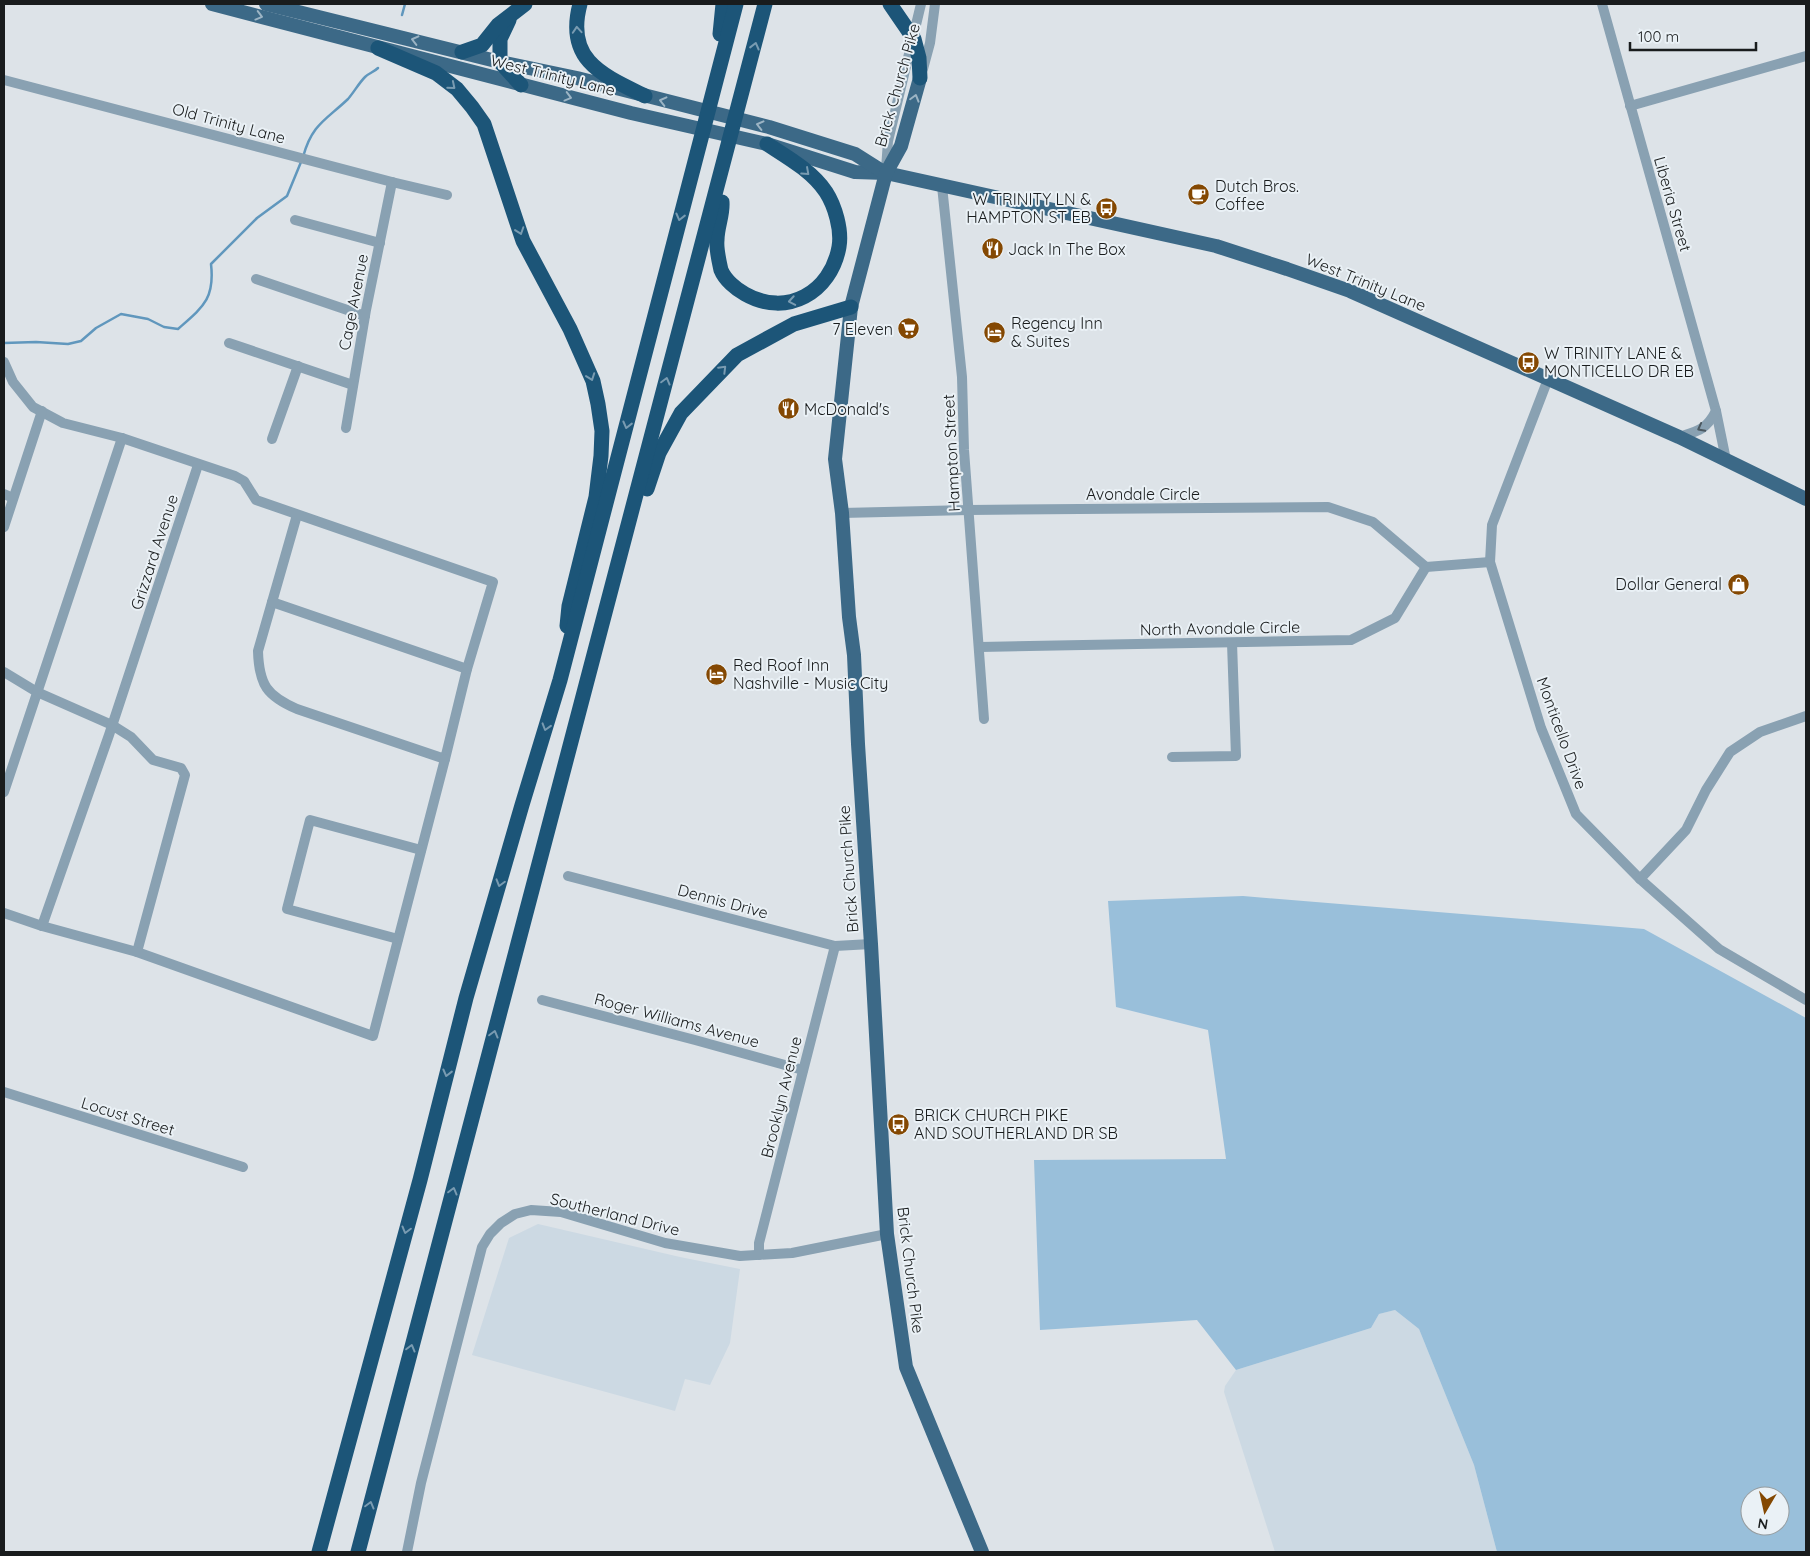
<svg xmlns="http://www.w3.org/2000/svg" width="1810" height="1556" font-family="Quicksand,sans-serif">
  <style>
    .built { fill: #ccd9e3 }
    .green { fill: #99bfda; fill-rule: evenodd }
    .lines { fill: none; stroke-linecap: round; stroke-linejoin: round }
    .stream { stroke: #6097bd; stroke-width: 2.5 }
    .minor { stroke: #89a1b2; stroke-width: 10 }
    .major { stroke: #3c6987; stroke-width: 14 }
    .highway { stroke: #1c5578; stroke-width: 15 }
    .oneway { stroke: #9cb4c4 }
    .oneway2 { stroke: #799bb1 }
    .oneway3 { stroke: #4b5860 }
    .labels { text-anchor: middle; stroke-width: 4; stroke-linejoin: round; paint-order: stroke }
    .street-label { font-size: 16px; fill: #191c1d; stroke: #eaf1f6 }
    .poi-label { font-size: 16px; fill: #191c1d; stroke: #eaf1f6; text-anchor: start }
  </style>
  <rect width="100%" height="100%" fill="#dde3e8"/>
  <g class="built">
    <path d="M538,1224l142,33 60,12 -10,74 -20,42 -25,-6 -10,32 -203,-56 37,-117z"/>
    <path d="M1395,1310l24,19 55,136 23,87h-222l-51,-160 1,-6 11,-16 135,-42 8,-14z"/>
  </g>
  <path class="green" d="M1243,896l401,33 162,89v534h-309l-23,-87 -55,-136 -24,-19 -16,4 -8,14 -135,42 -39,-50 -157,10 -6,-170 192,-1 -18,-129 -92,-23 -8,-106zM1750,1496h30v30h-30z"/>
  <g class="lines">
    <g class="stream">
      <path d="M402,15l3,-11"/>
      <path d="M303,157c9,-33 23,-37 45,-58 6,-7 11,-16 17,-22 4,-4 9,-5 13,-9"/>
      <path d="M4,343l32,-1 32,2 13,-3 15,-13 25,-14 27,5 16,8 14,2c25,-22 37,-30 33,-65l46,-46 30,-22 14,-34"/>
    </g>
    <g class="minor">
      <path d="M1602,4l114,407 10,49"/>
      <path d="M923,69l7,-26 5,-39"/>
      <path d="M4,80l388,102 55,13"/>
      <path d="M1630,106l176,-50"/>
      <path d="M886,169l2,-28 33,-137"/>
      <path d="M942,186l20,191 2,73 20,269"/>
      <path d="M295,220l85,23"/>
      <path d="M256,279l109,37"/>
      <path d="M229,343l124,42"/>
      <path d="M4,362l9,20 20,25 30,16 59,15 113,38 9,5 12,19 237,82 -26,87 -22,90 -148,-50c-30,-13 -38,-24 -39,-58l39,-136"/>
      <path d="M1548,379l-56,146 -2,37 51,166 35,86 64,65 79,70 87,51"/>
      <path d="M346,428l20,-118 26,-128"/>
      <path d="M1679,437c19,-6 27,-7 37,-26"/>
      <path d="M272,439l26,-73"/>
      <path d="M4,494l9,4"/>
      <path d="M842,513l127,-3 359,-3 45,15 53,45"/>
      <path d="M4,527l38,-116"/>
      <path d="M1426,567l64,-5"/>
      <path d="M272,602l195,67"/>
      <path d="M980,647l371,-7 44,-22 31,-51"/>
      <path d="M4,672l33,20 75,33 19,12 22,23 28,8 4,7 -48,177"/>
      <path d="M1172,757l64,-1 -4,-113"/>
      <path d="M4,792l118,-354"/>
      <path d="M568,876l267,70 36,-2"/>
      <path d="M1640,879l46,-49 20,-40 24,-38 30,-20 46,-16"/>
      <path d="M4,913l38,13 95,26 236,84 72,-277"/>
      <path d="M42,926l67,-191 89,-270"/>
      <path d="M398,939l-111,-30 23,-89 111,30"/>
      <path d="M542,1000l153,40 108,30"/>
      <path d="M4,1092l239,75"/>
      <path d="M759,1255v-12l76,-297"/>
      <path d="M407,1552l14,-69 61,-236 8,-13 11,-11 14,-9 16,-4 30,2 104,31 75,13 52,-3 95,-19"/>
    </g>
    <g class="major">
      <path d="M212,4l419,109 136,31 88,28 31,1 330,73 71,23 63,22 329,146 127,62"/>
      <path d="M266,4l234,58 77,16 192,49 86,27 30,19"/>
      <path d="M920,78l-19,68 -15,27 -35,134 -16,152 7,54 7,104 5,38 4,89 13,200 16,290 19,133 76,185"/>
    </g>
    <g class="highway">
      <path d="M580,4c-15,56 22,71 65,92"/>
      <path d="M890,4l24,35 5,19 1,20"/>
      <path d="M509,20l-9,19v23l21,23"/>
      <path d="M720,34l3,-30"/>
      <path d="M378,48l58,25 21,16 15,18 12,17 39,117 47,88 23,52 5,23 4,27 -1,25 -5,41 -27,109 -2,20"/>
      <path d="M462,52l20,-7 16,-20 27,-21"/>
      <path d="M722,202c1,13 -5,25 -5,38 -1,9 2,21 4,30 4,10 15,19 24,24 42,24 86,-2 94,-47 3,-17 -4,-41 -13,-55 -14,-21 -39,-35 -59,-48"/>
      <path d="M647,489l12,-36 22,-40 56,-58 57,-31 57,-17"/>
      <path d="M319,1552l101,-372 46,-182 56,-193 38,-125 176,-676"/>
      <path d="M358,1552l407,-1548"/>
    </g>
  </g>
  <defs><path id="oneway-chevron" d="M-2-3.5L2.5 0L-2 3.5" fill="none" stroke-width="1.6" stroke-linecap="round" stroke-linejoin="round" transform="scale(1.25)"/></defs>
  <g class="oneway">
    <use href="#oneway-chevron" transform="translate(259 16) rotate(15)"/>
    <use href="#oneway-chevron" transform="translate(415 40) rotate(-166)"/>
    <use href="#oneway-chevron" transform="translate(568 97) rotate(15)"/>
    <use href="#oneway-chevron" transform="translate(915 98) rotate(-74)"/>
    <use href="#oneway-chevron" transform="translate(663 101) rotate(-166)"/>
    <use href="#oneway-chevron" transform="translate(760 125) rotate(-166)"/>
  </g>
  <g class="oneway2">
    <use href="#oneway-chevron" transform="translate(577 30) rotate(-94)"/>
    <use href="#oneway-chevron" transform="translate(755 46) rotate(-76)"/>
    <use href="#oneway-chevron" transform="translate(452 86) rotate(40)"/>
    <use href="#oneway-chevron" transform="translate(806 172) rotate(42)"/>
    <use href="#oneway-chevron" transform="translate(680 217) rotate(104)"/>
    <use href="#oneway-chevron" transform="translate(520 231) rotate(71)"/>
    <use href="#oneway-chevron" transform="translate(792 301) rotate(170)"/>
    <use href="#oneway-chevron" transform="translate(723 369) rotate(-45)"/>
    <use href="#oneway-chevron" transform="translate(591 377) rotate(70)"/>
    <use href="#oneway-chevron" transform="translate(666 381) rotate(-75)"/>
    <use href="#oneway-chevron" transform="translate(627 425) rotate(104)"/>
    <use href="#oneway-chevron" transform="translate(546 727) rotate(107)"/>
    <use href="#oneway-chevron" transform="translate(500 883) rotate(106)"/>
    <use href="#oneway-chevron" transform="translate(494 1034) rotate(-75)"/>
    <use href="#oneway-chevron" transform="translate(447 1073) rotate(104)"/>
    <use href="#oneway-chevron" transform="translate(453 1191) rotate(-75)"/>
    <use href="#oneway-chevron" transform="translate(406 1230) rotate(105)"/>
    <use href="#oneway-chevron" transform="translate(411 1348) rotate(-75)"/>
    <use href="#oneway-chevron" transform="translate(370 1505) rotate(-75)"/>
  </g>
  <use class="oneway3" href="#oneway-chevron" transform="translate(1701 428) rotate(152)"/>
  <defs>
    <symbol id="cafe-disc" viewBox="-11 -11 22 22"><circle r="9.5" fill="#844802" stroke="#eaf1f6"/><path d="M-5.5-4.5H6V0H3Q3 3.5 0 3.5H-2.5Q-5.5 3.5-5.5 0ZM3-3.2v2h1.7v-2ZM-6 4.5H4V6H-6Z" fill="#fff"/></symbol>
    <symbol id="bus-disc" viewBox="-11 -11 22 22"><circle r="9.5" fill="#844802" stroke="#eaf1f6"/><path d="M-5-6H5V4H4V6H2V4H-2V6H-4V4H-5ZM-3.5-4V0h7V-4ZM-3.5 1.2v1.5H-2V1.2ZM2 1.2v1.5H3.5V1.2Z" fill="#fff"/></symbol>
    <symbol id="restaurant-disc" viewBox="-11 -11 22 22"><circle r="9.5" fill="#844802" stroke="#eaf1f6"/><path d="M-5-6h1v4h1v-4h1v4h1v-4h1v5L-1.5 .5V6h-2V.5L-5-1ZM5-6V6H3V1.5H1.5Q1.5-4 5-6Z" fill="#fff"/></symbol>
    <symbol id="supermarket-disc" viewBox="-11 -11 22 22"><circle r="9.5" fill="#844802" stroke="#eaf1f6"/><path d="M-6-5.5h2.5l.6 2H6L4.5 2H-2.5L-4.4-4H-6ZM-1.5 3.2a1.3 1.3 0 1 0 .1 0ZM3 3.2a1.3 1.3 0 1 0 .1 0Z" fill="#fff"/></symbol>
    <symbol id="hotel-disc" viewBox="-11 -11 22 22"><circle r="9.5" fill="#844802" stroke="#eaf1f6"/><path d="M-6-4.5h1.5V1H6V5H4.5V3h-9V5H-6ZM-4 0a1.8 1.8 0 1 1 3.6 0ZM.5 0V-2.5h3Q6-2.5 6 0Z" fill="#fff"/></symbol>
    <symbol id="shop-disc" viewBox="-11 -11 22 22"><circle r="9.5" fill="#844802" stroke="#eaf1f6"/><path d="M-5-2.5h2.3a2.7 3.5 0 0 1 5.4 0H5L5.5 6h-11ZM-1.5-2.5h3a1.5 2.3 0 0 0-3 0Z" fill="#fff"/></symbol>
  </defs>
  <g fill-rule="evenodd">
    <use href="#cafe-disc" x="1186" y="182" width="25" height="25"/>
    <use href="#bus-disc" x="1094" y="196" width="25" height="25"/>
    <use href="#restaurant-disc" x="980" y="236" width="25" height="25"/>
    <use href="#supermarket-disc" x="896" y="316" width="25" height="25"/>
    <use href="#hotel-disc" x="982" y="320" width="25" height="25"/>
    <use href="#bus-disc" x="1516" y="350" width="25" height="25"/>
    <use href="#restaurant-disc" x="776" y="396" width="25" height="25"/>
    <use href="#shop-disc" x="1726" y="572" width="25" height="25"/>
    <use href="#hotel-disc" x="704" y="662" width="25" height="25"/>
    <use href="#bus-disc" x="886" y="1112" width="25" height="25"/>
  </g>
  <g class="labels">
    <g class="street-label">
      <text transform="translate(553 75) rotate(14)" y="6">West Trinity Lane</text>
      <text transform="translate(897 85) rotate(-74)" y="6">Brick Church Pike</text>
      <text transform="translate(229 123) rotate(15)" y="6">Old Trinity Lane</text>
      <text transform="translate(1673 204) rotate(74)" y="6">Liberia Street</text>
      <text transform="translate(1366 282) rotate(22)" y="6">West Trinity Lane</text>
      <text transform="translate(353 302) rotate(-79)" y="6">Cage Avenue</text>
      <text transform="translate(951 453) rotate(-93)" y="6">Hampton Street</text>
      <text x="1143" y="500">Avondale Circle</text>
      <text transform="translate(154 552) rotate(-72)" y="6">Grizzard Avenue</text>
      <text transform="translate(1220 628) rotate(-1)" y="6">North Avondale Circle</text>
      <text transform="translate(1562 733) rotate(70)" y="6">Monticello Drive</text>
      <text transform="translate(848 869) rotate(-94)" y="6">Brick Church Pike</text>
      <text transform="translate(723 901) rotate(15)" y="6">Dennis Drive</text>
      <text transform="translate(677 1020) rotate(15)" y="6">Roger Williams Avenue</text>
      <text transform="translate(781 1097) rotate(-76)" y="6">Brooklyn Avenue</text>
      <text transform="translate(128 1116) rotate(17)" y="6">Locust Street</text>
      <text transform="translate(615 1214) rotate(14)" y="6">Southerland Drive</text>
      <text transform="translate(911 1270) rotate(83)" y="6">Brick Church Pike</text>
    </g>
    <g class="poi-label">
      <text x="1215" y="192">Dutch Bros.<tspan x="1215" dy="18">Coffee</tspan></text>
      <text x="1091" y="205" text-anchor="end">W TRINITY LN &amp;<tspan x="1091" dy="18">HAMPTON ST EB</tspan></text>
      <text x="1008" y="255">Jack In The Box</text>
      <text x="1011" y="329">Regency Inn<tspan x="1011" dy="18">&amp; Suites</tspan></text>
      <text x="893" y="335" text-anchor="end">7 Eleven</text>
      <text x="1544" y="359">W TRINITY LANE &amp;<tspan x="1544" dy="18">MONTICELLO DR EB</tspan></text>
      <text x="804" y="415">McDonald's</text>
      <text x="1722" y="590" text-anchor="end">Dollar General</text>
      <text x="733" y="671">Red Roof Inn<tspan x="733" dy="18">Nashville - Music City</tspan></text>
      <text x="914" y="1121">BRICK CHURCH PIKE<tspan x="914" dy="18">AND SOUTHERLAND DR SB</tspan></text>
    </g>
  </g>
  <rect width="1810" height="1556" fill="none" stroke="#191c1d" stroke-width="10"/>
  <g transform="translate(1765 1511) rotate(189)"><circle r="24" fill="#eaf1f6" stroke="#969c9f"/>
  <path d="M0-4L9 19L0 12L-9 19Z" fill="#844802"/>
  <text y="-8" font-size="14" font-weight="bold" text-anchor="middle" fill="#191c1d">N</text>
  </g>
  <path d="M1630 42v8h126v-8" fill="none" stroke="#191c1d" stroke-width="2.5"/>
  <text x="1638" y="42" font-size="15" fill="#191c1d" stroke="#eaf1f6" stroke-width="4" paint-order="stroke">100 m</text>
</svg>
